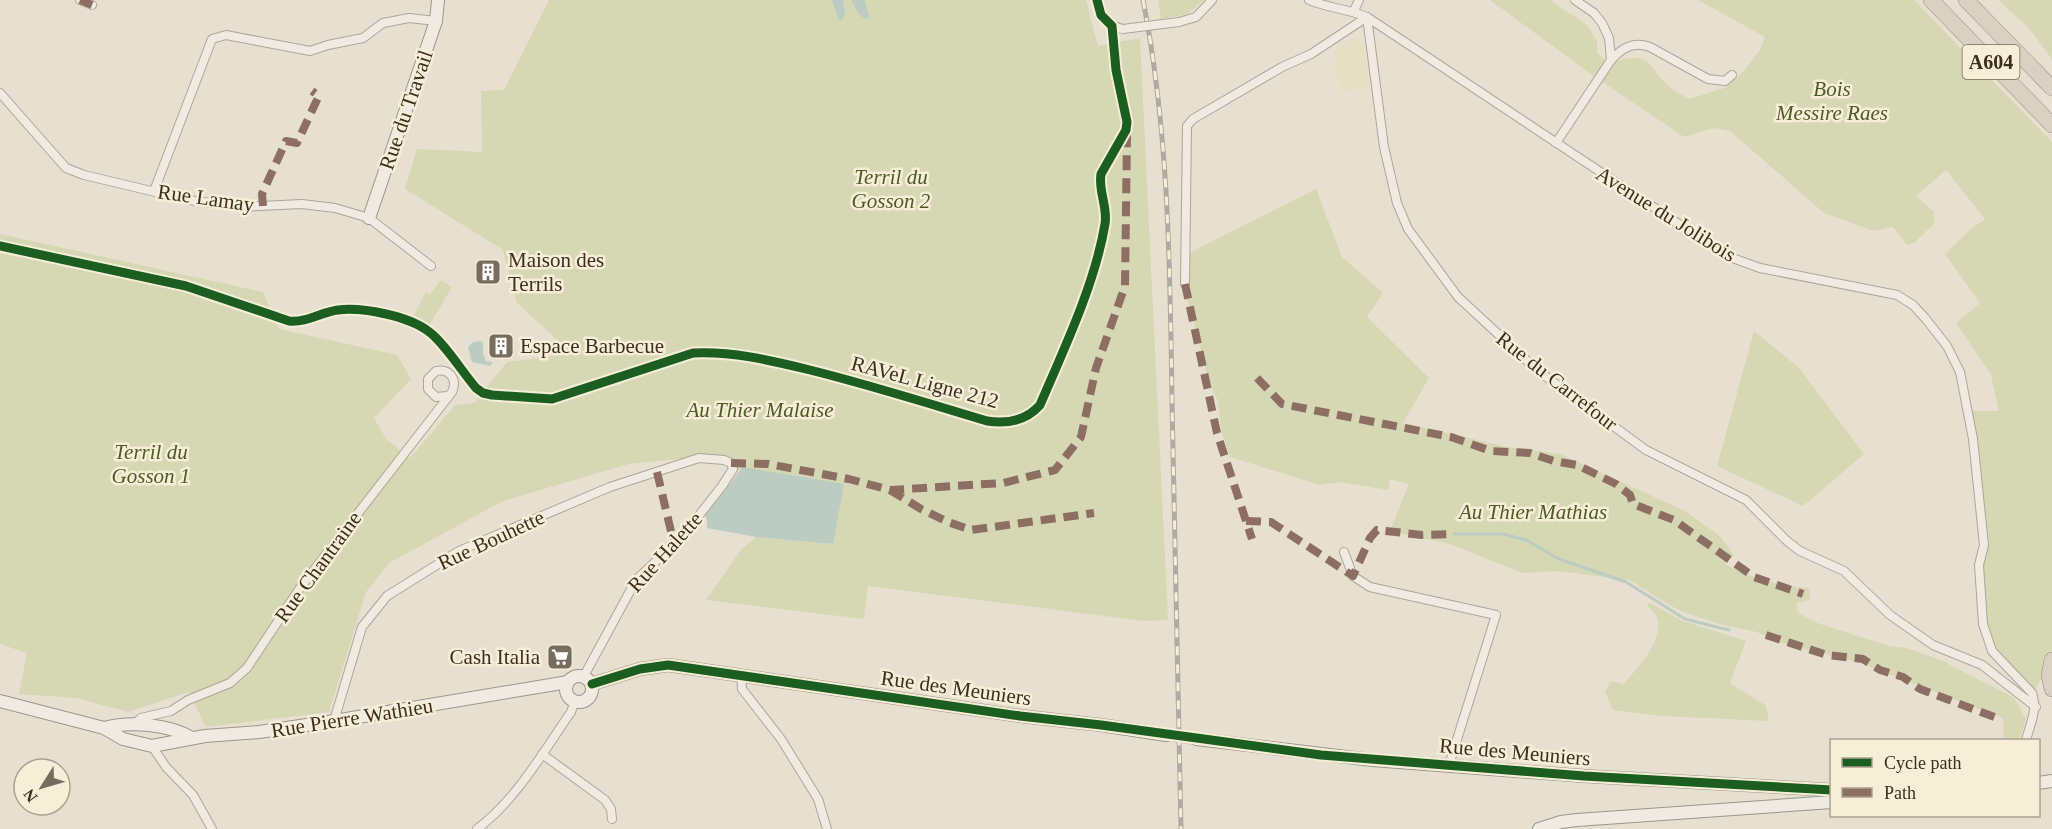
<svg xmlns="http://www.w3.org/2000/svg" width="2052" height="829" font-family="Georgia,serif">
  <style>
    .farmland { fill: #e6dfc2 }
    .green { fill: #d6d7b3 }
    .water { fill: #bcccc2 }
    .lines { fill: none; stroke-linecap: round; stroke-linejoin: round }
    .stream { stroke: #bcccc2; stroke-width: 3 }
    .secondary-tunnel { stroke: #c5bcae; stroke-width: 12; stroke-dasharray: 12 6; stroke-linecap: butt }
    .street-casing { stroke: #ada599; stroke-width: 10 }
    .secondary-casing { stroke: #9c958a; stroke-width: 14 }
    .highway-casing { stroke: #928b80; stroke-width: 16 }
    .street { stroke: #efebe3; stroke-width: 8 }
    .secondary { stroke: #efebe3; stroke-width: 12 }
    .highway { stroke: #dad1c2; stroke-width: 15 }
    .rail-casing { stroke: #afaaa2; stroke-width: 5 }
    .rail { stroke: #f7eed8; stroke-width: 3; stroke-dasharray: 9; stroke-linecap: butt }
    .street-bridge-casing { stroke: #ada599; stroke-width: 10; stroke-linecap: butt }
    .street-bridge { stroke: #efebe3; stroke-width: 8 }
    .quiet { stroke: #8d6e63; stroke-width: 8; stroke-dasharray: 15 8; stroke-linecap: butt }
    .cycleway-casing { stroke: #f7eed8; stroke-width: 13 }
    .cycleway { stroke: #1b5e20; stroke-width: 9 }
    .labels { text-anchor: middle; stroke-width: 5; stroke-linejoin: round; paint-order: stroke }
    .shield { fill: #f7eed8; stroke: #756857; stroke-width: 1.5 }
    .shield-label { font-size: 20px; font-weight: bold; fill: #3d2e20 }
    .park-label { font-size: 21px; font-style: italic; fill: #4d5a26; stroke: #f7eed8 }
    .street-label { font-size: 21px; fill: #3d2e20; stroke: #f7eed8 }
    .poi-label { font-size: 21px; fill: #3d2e20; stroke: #f7eed8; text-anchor: start }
  </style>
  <rect width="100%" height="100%" fill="#e7e0d1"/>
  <path class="farmland" d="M1352,38l11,5 6,43 -28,8 -8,-41z"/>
  <g class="green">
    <path d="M549,0h537l12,46 42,-8 28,582 -25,1 -275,-35 -4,33 -158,-19 35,-50 15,-13 77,7 -85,-76 -13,3 -5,-8 -31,-6 -70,7 -126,37 -114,62 -23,29 -37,120 -123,15 -17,-35 -61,20 -52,-14 -57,-4 8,-41 -27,-9v-410l263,58 16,37 118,26 14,24 -37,39 13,22 23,18 45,-53 19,-2 33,-41 46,-6 11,-10 -47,-43 -14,-53 -98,-61 12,-40 65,3 -1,-61 23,-1z"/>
    <path d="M1158,0h46l-17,14 -26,5z"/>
    <path d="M1490,0h60l37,25 10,16v12l9,8 -11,16z"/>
    <path d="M1698,0h216l138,142v508l-7,23 -10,16 -33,-31 -10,-13 -5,-15 -5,-55 1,-15 4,-11 -1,-20 -8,-79 -7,-39h28l-8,-36 -35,-52 24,-20 -35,-49 27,-26 13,-9 -39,-49 -30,26 18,16v12l-20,19 -7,2 -14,-18 -19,4 -50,-18 -94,-82 -16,-3 -30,9 -83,-56 14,-20c25,-5 29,-6 44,15 7,10 20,18 31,23l34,-11 20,-17 16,-21 5,-13z"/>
    <path d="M1998,0h54v59l-23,-31z"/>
    <path d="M1316,189l26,68 41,36 -16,24 62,61 -26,45 105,24 52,7 125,57 34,24 15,20 -9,9c27,14 54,23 84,24l1,12 -14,3 2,10 19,10 72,23 18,2 36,13 71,37 12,21 -7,21h-15l-1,-22 -143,-55 -83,-21 -20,-10 -34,-7 -37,-12 -13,-6 -44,-27 -72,-9 -34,2 -73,-29 -60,-13 19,-47 -19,-5 -2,11 -49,-8 -19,3 -90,-28 -9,-27 -3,-29 -9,-19 -18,-70 -10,-27 3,-1 1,-29z"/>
    <path d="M441,280l11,7 -22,37 -16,-9 12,-23 4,2z"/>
    <path d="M1754,331l45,37 65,86 -61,52 -86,-40z"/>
    <path d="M1650,603l33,18 63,20 -16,42 36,23 3,15 -107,-5 -49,-6 -8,-18 6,-11 13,3c14,-17 37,-40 34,-63 -1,-6 -7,-11 -11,-16z"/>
  </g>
  <g class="water">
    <path d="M832,0h11l2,14 -3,6 -4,-1z"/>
    <path d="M851,0h14l4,17 -4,2 -6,-5z"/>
    <path d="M481,341l2,2v10l3,8 7,1 -3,4 -18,-4 -4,-15 5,-5z"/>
    <path d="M743,467l101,17 -11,60 -77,-7 -49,-9v-8l-2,-5z"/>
  </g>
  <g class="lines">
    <path class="stream" d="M1454,534h49l23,6 33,19 67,23 59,37 44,11"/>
    <path class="secondary-tunnel" d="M1166,735l30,4"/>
    <defs>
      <g id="street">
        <path d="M80,0l12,5"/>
        <path d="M1097,0c4,16 9,25 26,29"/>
        <path d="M1309,0c19,8 39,9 58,17l360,239 33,12 137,27 16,10 12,13 22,28 13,26 13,67 11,106 -5,20 4,59 9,27 40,42c6,16 -2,32 -6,47"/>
        <path d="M1354,11l5,-11"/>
        <path d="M1367,17l17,130 13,56 11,26 50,68 79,73 109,80 100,50 41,41 13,10 44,20 46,44 43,30 49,20 54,42"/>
        <path d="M1179,22l17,-5 16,-17"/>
        <path d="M1611,60c11,-12 22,-19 39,-13l58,32 17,2 7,-6"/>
        <path d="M0,93l66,75 18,7 105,25 52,7 61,-3 33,4 34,10 62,48"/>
        <path d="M1556,143l55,-83 -2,-22 -7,-15 -8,-10 -19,-13"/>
        <path d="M154,191l58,-152 14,-4 84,16 18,-6 35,-7 20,-15 26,-5 27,3"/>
        <path d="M1185,284l2,-158 6,-7 89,-52 29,-13 56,-37"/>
        <path d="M1344,552l9,24 17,11 126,28 -47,150"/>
        <path d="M741,674l1,15 39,50 37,60 9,30"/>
        <path d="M334,721l28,-94 25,-31 72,-45 151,-64 89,-29 25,2 7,3 2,6 -11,17 -40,51 -46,43 -52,96"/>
        <path d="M134,724l7,-6 30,-7 17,-11 42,-17 17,-15 53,-80 152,-196c6,-13 -3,-24 -16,-21l-8,8v10l8,8 11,-1"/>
        <path d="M152,746l14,21 27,28 19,34"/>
        <path d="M542,754l63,46 6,9 1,10"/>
        <path d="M477,829c40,-30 66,-77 94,-117l4,-11"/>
      </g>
      <g id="secondary">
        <path d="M369,218l67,-197 2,-21"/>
        <circle cx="579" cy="689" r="13"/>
        <path d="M592,684l48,-15 28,-4 352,51 81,9 65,10"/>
        <path d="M0,701l104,27 19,11 29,7 53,-10 54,-4 75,-11 234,-39"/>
        <path d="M104,728c26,-7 65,-4 88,10"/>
        <path d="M1196,739l176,21 212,16 248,14"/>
        <path d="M2038,783l14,-2"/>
        <path d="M1539,829l22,-7 16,-2 255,-18"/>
      </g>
      <g id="highway">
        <path d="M1931,0l121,125"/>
        <path d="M1966,0l86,88"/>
        <path d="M2052,660l-3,15 3,14"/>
      </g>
    </defs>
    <use href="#street" class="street-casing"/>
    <use href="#secondary" class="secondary-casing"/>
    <use href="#highway" class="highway-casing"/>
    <use href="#street" class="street"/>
    <use href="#secondary" class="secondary"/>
    <use href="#highway" class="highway"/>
    <defs>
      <path id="rail" d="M1143,0c26,132 27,268 29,402 3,143 6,285 9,427"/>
    </defs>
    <use href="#rail" class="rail-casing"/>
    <use href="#rail" class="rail"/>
    <defs>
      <path id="street-bridge" d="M1123,29l56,-7"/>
    </defs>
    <use href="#street-bridge" class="street-bridge-casing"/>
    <use href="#street-bridge" class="street-bridge"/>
    <g class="quiet">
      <path d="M80,0l12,5"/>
      <path d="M263,206l-1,-12 24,-53 11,2 19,-41 3,-6 -7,-5"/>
      <path d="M1185,284l32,149 35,106"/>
      <path d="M1257,378l25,26 169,33 40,14 39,2 24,8 23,4 39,19 14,11 3,9 41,16 80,57 49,17"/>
      <path d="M731,463l37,1 81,15 41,11 113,-7 52,-13 26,-33 15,-69 29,-82 2,-152"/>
      <path d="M657,472l17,72"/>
      <path d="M890,490l31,19 27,13 23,8 123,-17"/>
      <path d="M1246,521l25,1 82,54 17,-38 7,-8 45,5 32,-1"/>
      <path d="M1766,635l61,20 36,4 17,11 23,7 17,12 77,29"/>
    </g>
    <defs>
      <g id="cycleway">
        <path d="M0,246l186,40 103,35c18,2 32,-9 49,-11 25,-3 70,6 90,21 15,10 35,42 48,57l7,5 9,2 60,4 141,-46c38,-2 76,7 113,16 61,15 121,34 181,52 20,3 39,0 53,-16 24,-56 55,-121 65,-181 3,-17 -7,-33 -4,-50l25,-44 1,-8 -11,-52 -4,-44 -11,-11 -4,-15"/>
        <path d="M592,684l48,-15 28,-4 352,51 81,9 220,30 263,21 248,14"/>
      </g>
    </defs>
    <use href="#cycleway" class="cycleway-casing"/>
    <use href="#cycleway" class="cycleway"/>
  </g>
  <defs>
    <symbol id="building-square" viewBox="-11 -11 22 22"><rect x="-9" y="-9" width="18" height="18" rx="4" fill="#786c5e" stroke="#f7eed8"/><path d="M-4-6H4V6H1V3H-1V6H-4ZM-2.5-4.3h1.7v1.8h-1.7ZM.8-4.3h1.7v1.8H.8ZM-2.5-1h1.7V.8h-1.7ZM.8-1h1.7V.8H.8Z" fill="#fff"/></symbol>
    <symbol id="supermarket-square" viewBox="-11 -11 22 22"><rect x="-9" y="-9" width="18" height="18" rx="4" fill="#786c5e" stroke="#f7eed8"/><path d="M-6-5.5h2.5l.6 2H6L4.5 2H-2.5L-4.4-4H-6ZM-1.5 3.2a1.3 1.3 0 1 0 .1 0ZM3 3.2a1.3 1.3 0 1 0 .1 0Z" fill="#fff"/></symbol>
  </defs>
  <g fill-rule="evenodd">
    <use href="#building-square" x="473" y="257" width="30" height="30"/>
    <use href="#building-square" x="486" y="331" width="30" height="30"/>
    <use href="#supermarket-square" x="545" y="642" width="30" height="30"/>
  </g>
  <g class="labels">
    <rect class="shield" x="1962.5" y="45" width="57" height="34" rx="4.5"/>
    <g class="shield-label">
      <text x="1991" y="69">A604</text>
    </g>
    <g class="park-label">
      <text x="1832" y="96">Bois<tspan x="1832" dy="24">Messire Raes</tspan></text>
      <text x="891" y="184">Terril du<tspan x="891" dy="24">Gosson 2</tspan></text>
      <text x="760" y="417">Au Thier Malaise</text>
      <text x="151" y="459">Terril du<tspan x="151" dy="24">Gosson 1</tspan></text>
      <text x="1533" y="519">Au Thier Mathias</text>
    </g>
    <g class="street-label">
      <text transform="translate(406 110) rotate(-71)" y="7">Rue du Travail</text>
      <text transform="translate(206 198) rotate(8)" y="7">Rue Lamay</text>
      <text transform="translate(1666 214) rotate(32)" y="7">Avenue du Jolibois</text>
      <text transform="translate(1557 381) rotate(38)" y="7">Rue du Carrefour</text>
      <text transform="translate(925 382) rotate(15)" y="7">RAVeL Ligne 212</text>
      <text transform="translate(491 540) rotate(-25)" y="7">Rue Bouhette</text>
      <text transform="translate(665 552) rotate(-48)" y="7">Rue Halette</text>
      <text transform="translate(318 567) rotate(-54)" y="7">Rue Chantraine</text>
      <text transform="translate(956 688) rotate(8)" y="7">Rue des Meuniers</text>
      <text transform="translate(352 718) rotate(-9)" y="7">Rue Pierre Wathieu</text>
      <text transform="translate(1515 752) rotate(5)" y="7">Rue des Meuniers</text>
    </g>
    <g class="poi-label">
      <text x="508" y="267">Maison des<tspan x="508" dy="24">Terrils</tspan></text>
      <text x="520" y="353">Espace Barbecue</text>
      <text x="540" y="664" text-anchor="end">Cash Italia</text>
    </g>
  </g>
  <rect x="1830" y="739" width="210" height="78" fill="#f7eed8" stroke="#ada18e" stroke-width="1.5"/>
  <rect x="1842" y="758" width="30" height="9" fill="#1b5e20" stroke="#ada18e" stroke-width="1.5"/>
  <text x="1884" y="769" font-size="18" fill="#3d2e20">Cycle path</text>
  <rect x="1842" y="788" width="30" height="9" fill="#8d6e63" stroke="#ada18e" stroke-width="1.5"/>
  <text x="1884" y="799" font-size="18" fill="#3d2e20">Path</text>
  <g transform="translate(42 787) rotate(233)"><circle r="28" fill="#f7eed8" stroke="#ada18e" stroke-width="1.5"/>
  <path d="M0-4.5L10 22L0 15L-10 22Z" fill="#786c5e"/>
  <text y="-9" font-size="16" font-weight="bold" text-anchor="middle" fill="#3d2e20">N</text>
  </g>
</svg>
